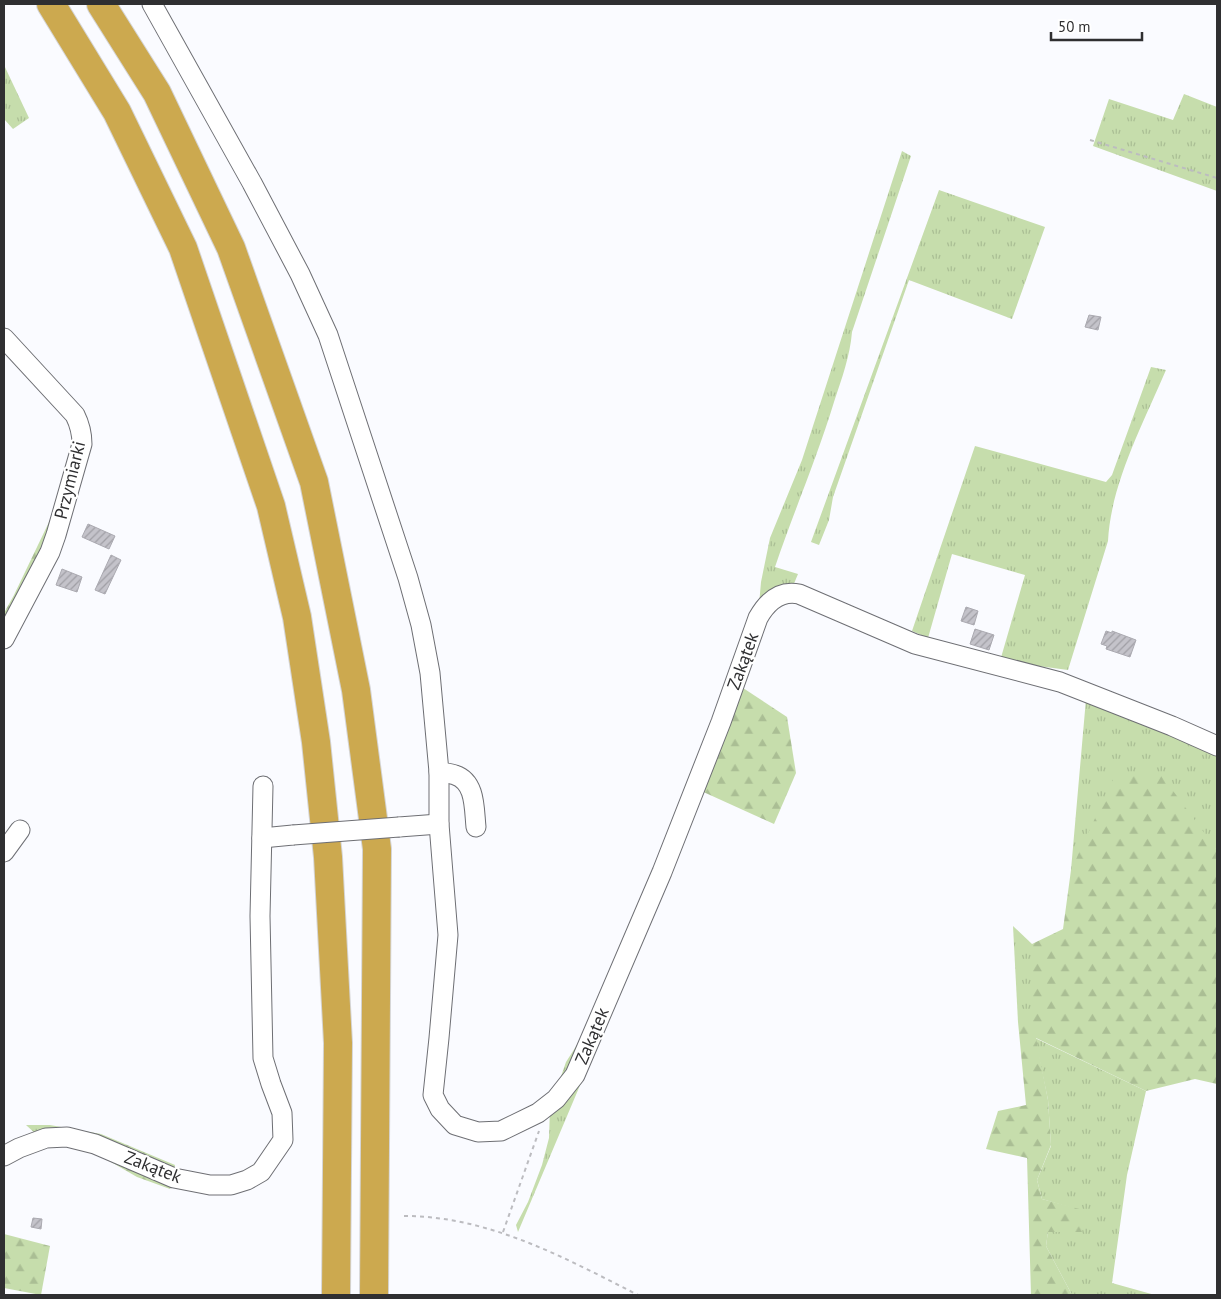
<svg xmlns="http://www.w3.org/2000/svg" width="1221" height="1299" font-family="'PT Sans',sans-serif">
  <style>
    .grass { fill: url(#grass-tufts) }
    .forest { fill: url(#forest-firs) }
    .building { fill: url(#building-hatch); stroke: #abaab1 }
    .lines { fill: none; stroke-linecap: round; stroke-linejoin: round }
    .minor-casing { stroke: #6e6f74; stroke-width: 21 }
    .highway-casing { stroke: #d5d5d6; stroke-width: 30 }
    .path { stroke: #bcbcc0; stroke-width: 2; stroke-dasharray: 4 4; stroke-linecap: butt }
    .minor { stroke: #fff; stroke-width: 19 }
    .highway { stroke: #cca94f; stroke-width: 28 }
    .minor-bridge-casing { stroke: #6e6f74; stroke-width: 21; stroke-linecap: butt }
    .minor-bridge { stroke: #fff; stroke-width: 19 }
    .labels { text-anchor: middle; stroke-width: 4.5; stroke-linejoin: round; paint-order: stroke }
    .street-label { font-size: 18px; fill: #2f2f31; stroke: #fff }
  </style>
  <defs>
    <pattern id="grass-tufts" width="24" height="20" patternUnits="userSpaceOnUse" patternTransform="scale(1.25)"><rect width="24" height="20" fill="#c6ddac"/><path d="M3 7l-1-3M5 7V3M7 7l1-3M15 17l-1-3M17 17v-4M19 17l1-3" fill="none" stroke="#aabe94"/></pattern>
    <pattern id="forest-firs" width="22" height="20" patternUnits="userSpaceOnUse" patternTransform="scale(1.25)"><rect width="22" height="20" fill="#c6ddac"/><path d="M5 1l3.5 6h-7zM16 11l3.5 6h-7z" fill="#aabe94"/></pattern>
    <pattern id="building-hatch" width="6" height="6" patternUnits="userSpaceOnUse" patternTransform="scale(1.25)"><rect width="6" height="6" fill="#c4c3ca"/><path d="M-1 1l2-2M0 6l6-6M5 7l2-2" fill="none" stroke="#a09fa5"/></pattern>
  </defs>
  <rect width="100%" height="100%" fill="#fafbff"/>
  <g class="grass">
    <path d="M4,65l25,53 -16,11 -9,-10z"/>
    <path d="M1184,94l33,13v84l-124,-45 16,-47 64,21z"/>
    <path d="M902,151l9,5 -59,176c-2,24 -10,46 -18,70 -17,56 -40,109 -59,165l23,7 -5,12 -20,2 -14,17 -60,185 5,2 -186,440 -2,-7 12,-23 14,-37 7,-27 1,-30 16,-46 32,-50 161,-407 2,-23 9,-44 32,-78z"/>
    <path d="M939,190l106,37 -33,92 -103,-39 -76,217 -4,23 -10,25 -8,-3z"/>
    <path d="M1151,367l15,3c-23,54 -55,113 -58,171l-40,129 -68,-9 25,-86 -73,-21 -24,84 -16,-7 63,-185 131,36 6,-7z"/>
    <path d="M1086,699l131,54v97l-3,-3 -143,23z"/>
    <path d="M1013,926l19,18v79l-14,-1z"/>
    <path d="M1035,1038l111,53 -19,84 -15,108 43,12h-83l-26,-49 2,-15 38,-19 -44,-13 -5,-19 14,-34 -3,-46z"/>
    <path d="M26,1125h24l51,9 -1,8 -62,-6z"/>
  </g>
  <g class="forest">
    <path d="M61,497l-5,22 -52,111v-17l10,-18z"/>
    <path d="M740,686l47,31 9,56 -22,51 -75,-34z"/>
    <path d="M1116,773l46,3 55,74v234l-22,-5 -49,12 -110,-53 12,62 3,45 -14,35 5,19 45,12 -5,21h-34l-2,14 26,49h-41l-4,-137 -41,-9 12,-38 28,-6 -8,-83h14v-78l31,-15 8,-59z"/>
    <path d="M101,1134l74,31 -2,8 -73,-31z"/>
    <path d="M92,1151l82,30 -4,8 -33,-12z"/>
    <path d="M4,1234l46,12 -9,49 -37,-7z"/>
  </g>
  <g class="building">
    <path d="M1089,315l12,2 -3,13 -13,-3z"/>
    <path d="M88,524l27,12 -6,13 -27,-12z"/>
    <path d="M111,555l10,5 -16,34 -10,-4z"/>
    <path d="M62,569l20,8 -5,15 -21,-7z"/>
    <path d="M966,607l12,4 -4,14 -13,-4z"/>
    <path d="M975,629l19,6 -5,15 -19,-6z"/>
    <path d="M1106,631l6,2v-2l24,9 -6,17 -24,-8 1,-3 -6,-2z"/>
    <path d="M33,1218l9,1 -1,10 -10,-2z"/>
  </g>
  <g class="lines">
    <defs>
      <g id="minor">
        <path d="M152,4l100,179 48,91 28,61 80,243 13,47 9,48 9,99v52l9,111 -9,103 -6,57 7,14 15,16 23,7 23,-1 37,-18 18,-14 19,-24 87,-203 59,-150 37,-104c9,-16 22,-28 41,-24l116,50 145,38 112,44 45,20"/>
        <path d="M4,338l71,77c5,10 7,18 7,29l-26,91 -6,17 -46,87"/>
        <path d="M439,772c5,1 11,1 16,3 21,7 19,34 21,52"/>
        <path d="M399,827l40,-3"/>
        <path d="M262,838l31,-3"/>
        <path d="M4,852l16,-22"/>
        <path d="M4,1156l15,-8 27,-10 21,-1 28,7 79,34 36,7h21l16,-5 14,-8 22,-32 -1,-27 -11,-29 -8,-26 -3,-142 3,-130"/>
      </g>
      <g id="highway">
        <path d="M51,4l66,108 66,136 88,258 26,111 19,125 12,115 10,186 -2,252"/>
        <path d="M101,4l56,89 74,155 83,234 42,208 21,159 -3,446"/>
      </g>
    </defs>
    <use href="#minor" class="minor-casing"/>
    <use href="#highway" class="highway-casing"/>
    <g class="path">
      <path d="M1090,140l127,38"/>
      <path d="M404,1216c85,0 161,42 234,79"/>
      <path d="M503,1232l36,-101"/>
    </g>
    <use href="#minor" class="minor"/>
    <use href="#highway" class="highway"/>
    <defs>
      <path id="minor-bridge" d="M293,835l106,-8"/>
    </defs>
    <use href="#minor-bridge" class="minor-bridge-casing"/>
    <use href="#minor-bridge" class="minor-bridge"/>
  </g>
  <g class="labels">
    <g class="street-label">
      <text transform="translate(70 480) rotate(-76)" y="6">Przymiarki</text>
      <text transform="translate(743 661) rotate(-70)" y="6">Zakątek</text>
      <text transform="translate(592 1036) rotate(-67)" y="6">Zakątek</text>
      <text transform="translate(153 1167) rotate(21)" y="6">Zakątek</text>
    </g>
  </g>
  <rect width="1221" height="1299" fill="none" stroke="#2f2f31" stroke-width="10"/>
  <path d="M1051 32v8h91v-8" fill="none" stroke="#2f2f31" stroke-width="2.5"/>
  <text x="1058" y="32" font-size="15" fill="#2f2f31" stroke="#ffffff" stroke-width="4" paint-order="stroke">50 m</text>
</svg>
